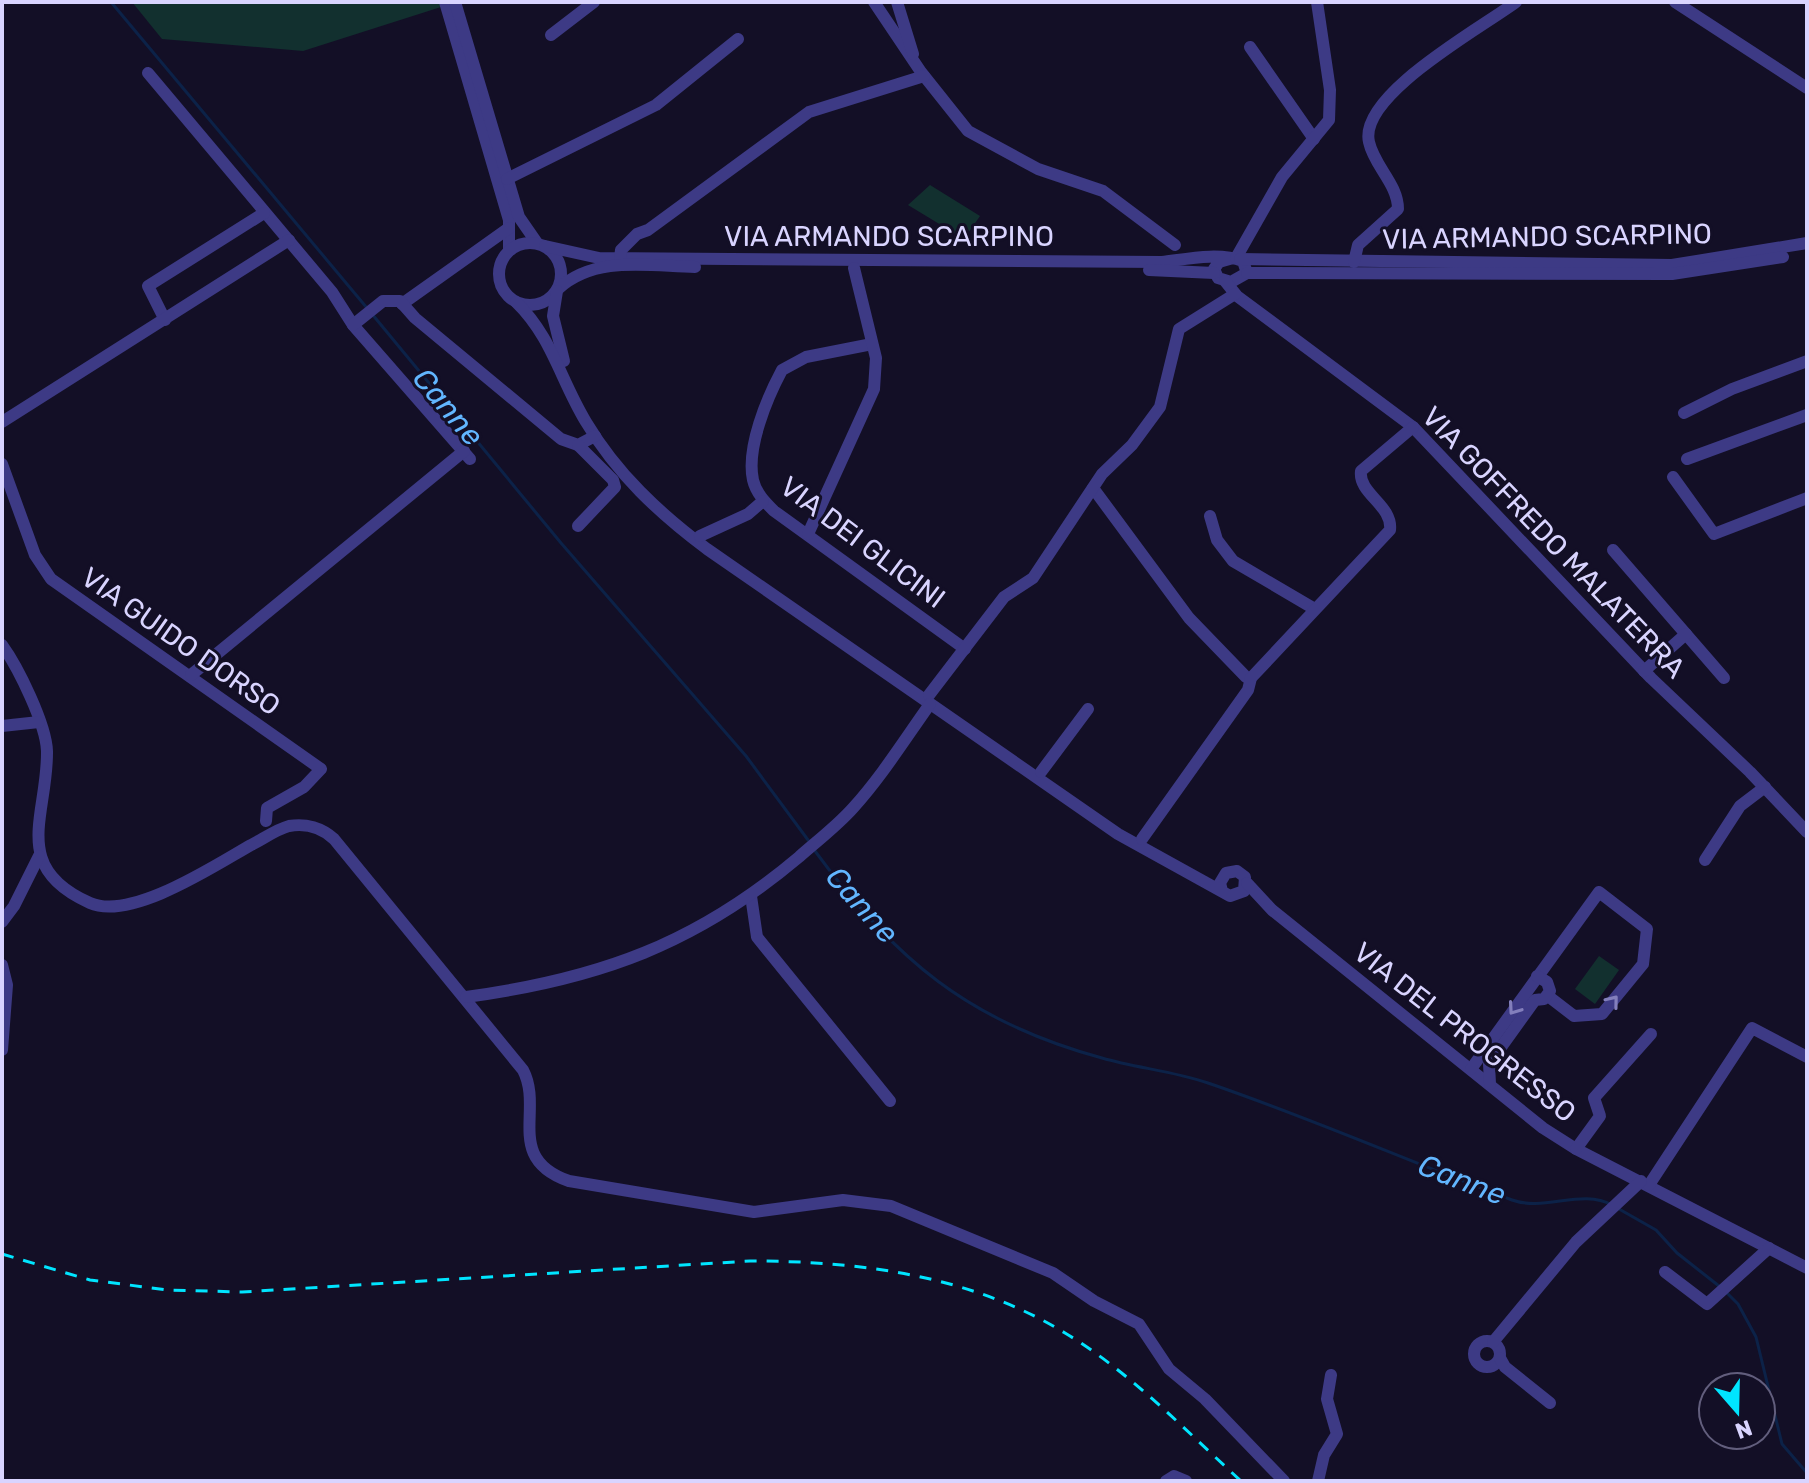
<svg xmlns="http://www.w3.org/2000/svg" width="1809" height="1483" font-family="Rubik,sans-serif">
  <style>
    .green { fill: #12302f }
    .lines { fill: none; stroke-linecap: round; stroke-linejoin: round }
    .stream { stroke: #0c2248; stroke-width: 3 }
    .minor { stroke: #3d3a85; stroke-width: 12 }
    .rail { stroke: #00e5ff; stroke-width: 3; stroke-dasharray: 12 10; stroke-linecap: butt }
    .oneway { stroke: #837fbc }
    .labels { text-anchor: middle; stroke-width: 6; stroke-linejoin: round; paint-order: stroke }
    .street-label { font-size: 28px; fill: #d9d4ff; stroke: #130f26 }
    .water-label { font-size: 30px; font-style: italic; fill: #62b6ff; stroke: #130f26 }
  </style>
  <rect width="100%" height="100%" fill="#130f26"/>
  <g class="green">
    <path d="M132,2h308l1,5 -138,44 -141,-12z"/>
    <path d="M930,185l50,31 -16,23 -56,-34z"/>
    <path d="M1599,956l20,14 -24,34 -20,-15z"/>
  </g>
  <g class="lines">
    <g class="stream">
      <path d="M111,2l256,306"/>
      <path d="M372,314l189,229 185,213 65,88"/>
      <path d="M815,851c79,108 154,171 287,207 34,10 71,13 106,25 103,35 202,79 304,117 33,12 70,-12 100,5"/>
      <path d="M1619,1209l37,21 21,23 42,33"/>
      <path d="M1725,1291l13,13 18,33 26,107 25,29"/>
    </g>
    <g class="minor">
      <path d="M445,2l64,218v30"/>
      <path d="M455,2l64,215 18,26"/>
      <path d="M874,2l47,70 47,59 70,38 65,22 72,54"/>
      <path d="M897,2l16,52"/>
      <path d="M1675,2l132,86"/>
      <path d="M551,35l43,-33"/>
      <path d="M1250,47l64,92"/>
      <path d="M148,73l184,219 21,33 117,134"/>
      <path d="M507,179l149,-74 82,-66"/>
      <circle cx="530" cy="274" r="31"/>
      <path d="M545,246l54,12 563,4c25,-3 56,-10 81,-1l4,12 -16,9 -13,-4 -4,-9 5,-7 14,-4"/>
      <path d="M620,258l1,-8 16,-16 11,-4 161,-118 115,-36"/>
      <path d="M1236,258l46,-81 47,-57 1,-30 -13,-88"/>
      <path d="M1240,259l432,6 135,-22"/>
      <path d="M1354,262l4,-17 40,-36c0,-25 -24,-43 -29,-67 -11,-47 114,-115 147,-140"/>
      <path d="M1149,270l65,3"/>
      <path d="M1247,273l425,1 111,-17"/>
      <path d="M1225,281l12,15 176,131 238,251 99,94 57,60"/>
      <path d="M558,289c37,-34 90,-23 137,-22"/>
      <path d="M557,291l-4,25 11,45"/>
      <path d="M516,302c36,35 44,77 70,120 31,52 73,91 121,127l411,285 112,62 14,-5 1,-14 -8,-6 -11,2 -6,10 2,8"/>
      <path d="M402,304l107,-76"/>
      <path d="M165,320l-17,-34 116,-73"/>
      <path d="M353,325l30,-24h17l15,17 146,121 17,6 17,-9"/>
      <path d="M872,344l-66,13 -24,13c-15,28 -36,78 -29,110 3,13 12,22 21,31l191,138"/>
      <path d="M1684,413l48,-24 75,-28"/>
      <path d="M2,422l287,-182"/>
      <path d="M1687,459l120,-44"/>
      <path d="M2,464l33,91 16,24 270,190 -17,18 -37,21 -1,13"/>
      <path d="M1673,477l41,57 93,-36"/>
      <path d="M1093,488l96,130 57,59 5,1"/>
      <path d="M1210,516l7,24 16,21 80,47"/>
      <path d="M578,526l37,-39 -2,-7 -35,-35"/>
      <path d="M808,534l66,-145 2,-31 -22,-90"/>
      <path d="M700,536l48,-22 15,-13"/>
      <path d="M1613,550l111,128"/>
      <path d="M2,645c16,22 44,79 45,106 1,64 -38,116 43,152 41,18 124,-37 161,-58 12,-6 26,-16 38,-19 17,-3 33,2 45,13l189,231c21,40 -19,88 46,111l185,31 89,-12 48,6 162,67 41,28 45,23 30,45 36,30 79,82"/>
      <path d="M1644,671l42,-37"/>
      <path d="M191,675l273,-224"/>
      <path d="M929,695l75,-98 29,-19 69,-104 30,-29 28,-38 19,-78 56,-35"/>
      <path d="M2,726l37,-4"/>
      <path d="M1041,772l47,-63"/>
      <path d="M1142,839l106,-149 3,-12 139,-148c3,-25 -32,-36 -29,-59l52,-44"/>
      <path d="M1705,860l35,-54 25,-19"/>
      <path d="M1247,883l25,27 271,218 33,21 231,119"/>
      <path d="M751,896l6,41 133,164"/>
      <path d="M2,922l12,-16 25,-50"/>
      <path d="M2,965l5,20 -5,65"/>
      <path d="M466,997c133,-18 230,-53 333,-140 18,-16 38,-31 54,-49 29,-32 52,-69 77,-104"/>
      <path d="M1471,1069l128,-177 48,37 -4,35 -41,50 -28,2 -26,-20"/>
      <path d="M1490,1084l-1,-20 46,-64 9,-1 6,-8 -3,-9 -10,-6"/>
      <path d="M1576,1149l24,-33 -6,-18 57,-64"/>
      <path d="M1649,1185l103,-157 55,29"/>
      <path d="M1665,1272l42,32 62,-56"/>
      <circle cx="1487" cy="1354" r="13"/>
      <path d="M1493,1342l83,-100 65,-61"/>
      <path d="M1500,1358l5,9 45,36"/>
      <path d="M1166,1481l8,-5 12,5"/>
      <path d="M1318,1481l6,-26 13,-21 -10,-35 4,-24"/>
    </g>
    <path class="rail" d="M2,1254l88,26 78,10 74,2 508,-31c109,0 220,14 315,72 65,39 120,97 176,148"/>
  </g>
  <defs><path id="oneway-chevron" d="M-2-3.5L2.5 0L-2 3.5" fill="none" stroke-width="1.6" stroke-linecap="round" stroke-linejoin="round" transform="scale(2)"/></defs>
  <g class="oneway">
    <use href="#oneway-chevron" transform="translate(1613 1001) rotate(-51)"/>
    <use href="#oneway-chevron" transform="translate(1514 1009) rotate(125)"/>
  </g>
  <g class="labels">
    <g class="street-label">
      <text x="889" y="246">VIA ARMANDO SCARPINO</text>
      <text transform="translate(1547 236) rotate(-1)" y="10">VIA ARMANDO SCARPINO</text>
      <text transform="translate(863 542) rotate(37)" y="10">VIA DEI GLICINI</text>
      <text transform="translate(1554 542) rotate(46)" y="10">VIA GOFFREDO MALATERRA</text>
      <text transform="translate(181 641) rotate(35)" y="10">VIA GUIDO DORSO</text>
      <text transform="translate(1465 1032) rotate(38)" y="10">VIA DEL PROGRESSO</text>
    </g>
    <g class="water-label">
      <text transform="translate(448 407) rotate(50)" y="10">Canne</text>
      <text transform="translate(862 905) rotate(48)" y="10">Canne</text>
      <text transform="translate(1462 1180) rotate(21)" y="10">Canne</text>
    </g>
  </g>
  <rect width="1809" height="1483" fill="none" stroke="#d9d4ff" stroke-width="8"/>
  <g transform="translate(1737 1411) rotate(160)"><circle r="38" fill="#130f26" stroke="#625e7d" stroke-width="2"/>
  <path d="M0-6L14 30L0 20L-14 30Z" fill="#00e5ff"/>
  <text y="-12" font-size="22" font-weight="bold" text-anchor="middle" fill="#d9d4ff">N</text>
  </g>
</svg>
